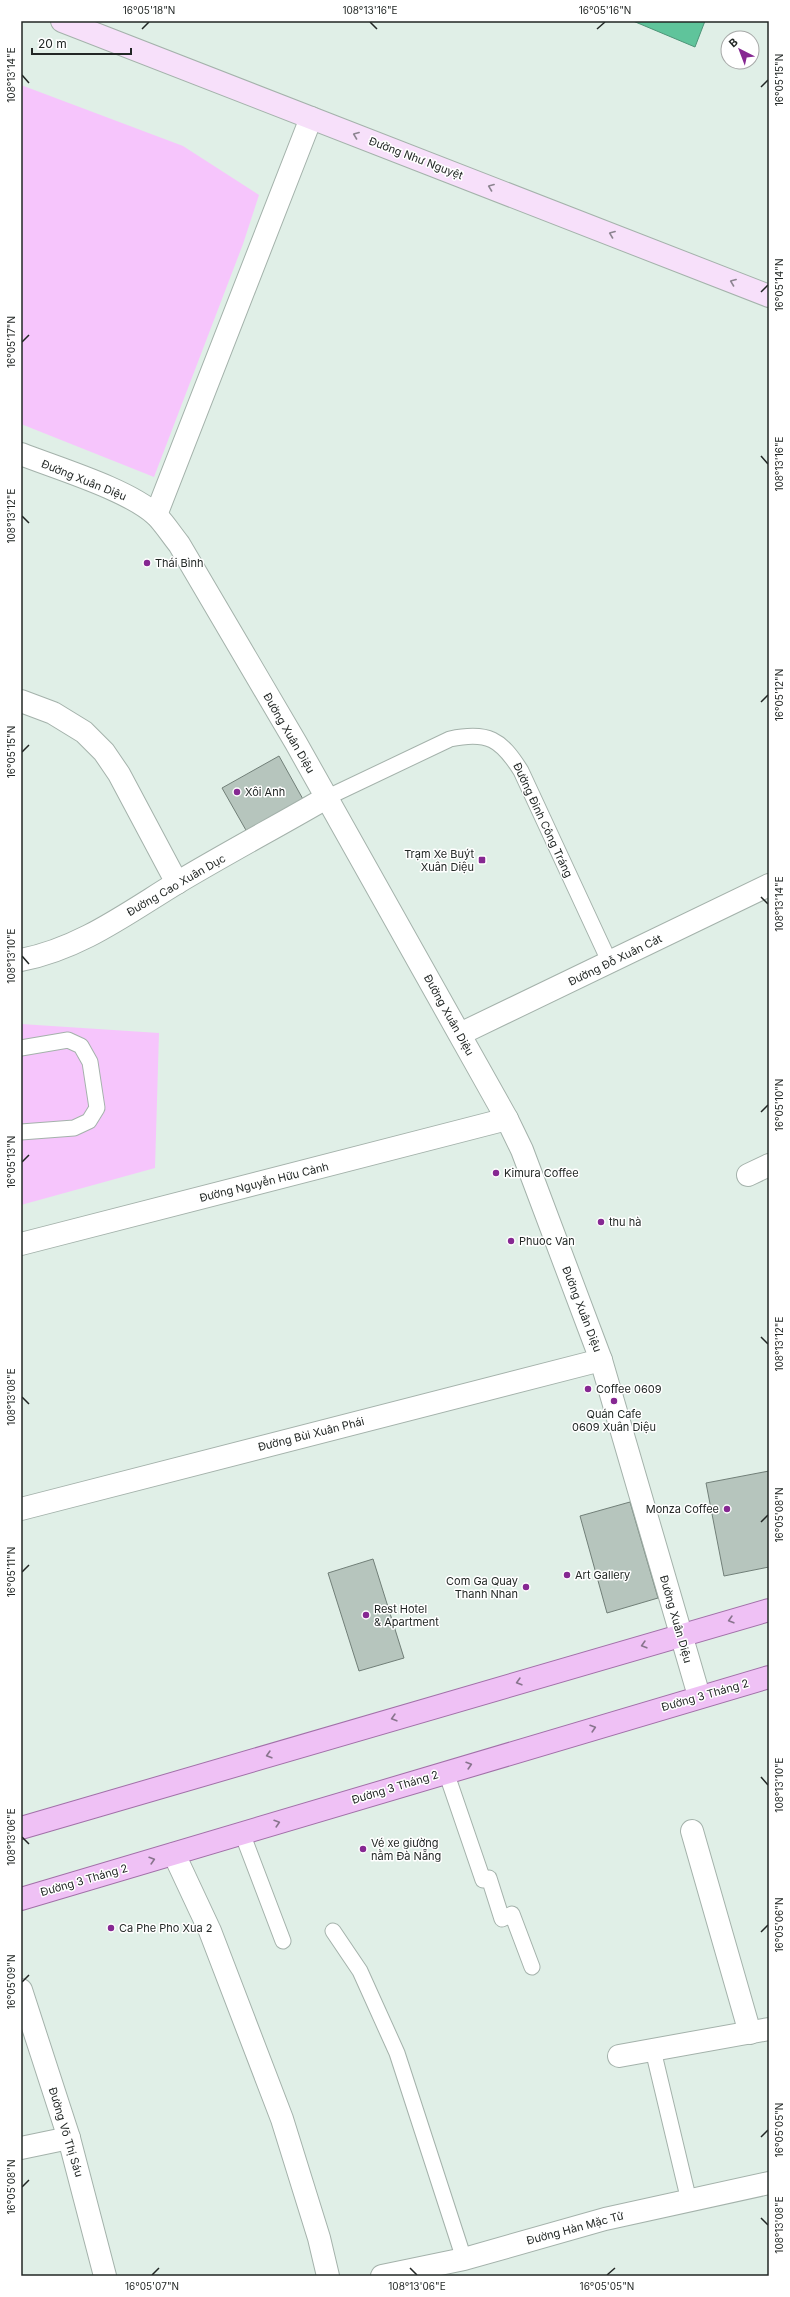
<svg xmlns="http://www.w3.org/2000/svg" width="790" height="2297" font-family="Inter,sans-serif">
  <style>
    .green { fill: #f6c5fc }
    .water { fill: #5fc49b; stroke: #4d9578 }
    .building { fill: #b6c5bd; stroke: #717f78 }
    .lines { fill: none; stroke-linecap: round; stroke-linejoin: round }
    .lane-casing { stroke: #a4b2ab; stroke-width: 17 }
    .street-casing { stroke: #a4b2ab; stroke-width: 24 }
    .secondary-casing { stroke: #a4b2ab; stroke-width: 24 }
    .primary-casing { stroke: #a170a8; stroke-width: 24 }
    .lane { stroke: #fff; stroke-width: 15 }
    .street { stroke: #fff; stroke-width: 22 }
    .secondary { stroke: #f7e0fa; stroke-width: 22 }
    .primary { stroke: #efc1f5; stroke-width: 22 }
    .oneway { stroke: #8c8490 }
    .oneway2 { stroke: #88748d }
    .ticks { fill: none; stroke: #222725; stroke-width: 1.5 }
    .poi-dot { fill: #862892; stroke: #fff; stroke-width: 1.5 }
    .labels { text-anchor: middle; stroke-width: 3; stroke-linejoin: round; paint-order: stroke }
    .street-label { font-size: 11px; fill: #222725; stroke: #fff }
    .poi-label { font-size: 11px; fill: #222725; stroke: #fff; text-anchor: start }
    .neatline { fill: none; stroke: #222725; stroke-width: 1.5 }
    .ticks-label { font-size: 10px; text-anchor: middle; fill: #222725 }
  </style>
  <rect width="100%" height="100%" fill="#e0efe7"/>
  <g class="green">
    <path d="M21,85l162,61 76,49 -16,49 -89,233 -133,-53z"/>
    <path d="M21,1024l138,9 -4,135 -134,37z"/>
  </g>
  <path class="water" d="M633,21h72l-10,26z"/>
  <g class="building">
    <path d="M279,756l25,45 -57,31 -25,-44z"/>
    <path d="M769,1471v96l-45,9 -18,-93z"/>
    <path d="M630,1502l28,96 -51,15 -27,-97z"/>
    <path d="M373,1559l31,99 -45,13 -31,-98z"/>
  </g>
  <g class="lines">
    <defs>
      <g id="lane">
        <path d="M326,798l124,-59c38,-8 51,0 71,32l89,192"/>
        <path d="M21,1048l47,-8 13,6 9,16 7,46 -8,13 -15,7 -53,4"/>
        <path d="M446,1772l37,108 6,-2 13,41 10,-5 20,53"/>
        <path d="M242,1833l41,108"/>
        <path d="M333,1931l27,40 37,82 67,206"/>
        <path d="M653,2050l36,151"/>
      </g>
      <g id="street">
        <path d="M21,454c38,15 106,35 135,61 8,8 15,19 23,29l117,199 211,376 15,31 79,210 98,336"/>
        <path d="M156,515l155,-397"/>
        <path d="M21,701l32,12 31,19 20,20 15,22 58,109"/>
        <path d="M21,960c58,-11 105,-46 154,-76 50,-30 101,-57 151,-86"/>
        <path d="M460,1034l309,-149"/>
        <path d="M748,1175l21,-10"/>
        <path d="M21,1244l486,-125"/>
        <path d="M21,1509l580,-149"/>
        <path d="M692,1831l58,202"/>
        <path d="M174,1854l36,77 72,188 37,119 9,38"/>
        <path d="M21,1990l48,148 36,138"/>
        <path d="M619,2056l150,-27"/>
        <path d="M21,2148l48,-10"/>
        <path d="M382,2276l82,-17 141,-40 164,-36"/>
      </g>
      <path id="secondary" d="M62,21l707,275"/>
      <g id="primary">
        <path d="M21,1828l748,-218"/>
        <path d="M21,1899l748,-222"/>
      </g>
    </defs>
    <use href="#lane" class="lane-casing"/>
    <use href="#street" class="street-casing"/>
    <use href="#secondary" class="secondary-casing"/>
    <use href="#primary" class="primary-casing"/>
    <use href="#lane" class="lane"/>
    <use href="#street" class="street"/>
    <use href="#secondary" class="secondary"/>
    <use href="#primary" class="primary"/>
  </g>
  <defs><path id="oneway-chevron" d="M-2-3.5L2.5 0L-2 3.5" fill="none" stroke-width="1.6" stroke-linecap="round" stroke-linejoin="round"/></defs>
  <g class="oneway">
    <use href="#oneway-chevron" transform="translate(356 135) rotate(-159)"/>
    <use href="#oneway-chevron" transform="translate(491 187) rotate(-159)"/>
    <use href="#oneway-chevron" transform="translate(612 234) rotate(-159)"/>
    <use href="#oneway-chevron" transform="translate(733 282) rotate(-159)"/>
  </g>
  <g class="oneway2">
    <use href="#oneway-chevron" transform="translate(731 1620) rotate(164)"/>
    <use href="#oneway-chevron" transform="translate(644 1645) rotate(164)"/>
    <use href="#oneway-chevron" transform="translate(519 1682) rotate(164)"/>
    <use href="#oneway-chevron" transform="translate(394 1718) rotate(164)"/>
    <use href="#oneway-chevron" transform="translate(593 1728) rotate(-17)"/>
    <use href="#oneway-chevron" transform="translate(269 1755) rotate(164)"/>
    <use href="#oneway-chevron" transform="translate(469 1765) rotate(-17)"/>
    <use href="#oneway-chevron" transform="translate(277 1823) rotate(-17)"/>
    <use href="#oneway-chevron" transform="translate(152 1860) rotate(-17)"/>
  </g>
  <path class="ticks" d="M370,22l7,7M142,29l7,-7M597,29l8,-7M22,75l7,8M761,87l7,-7M761,292l7,-7M22,342l7,-7M761,456l7,8M22,516l7,7M761,702l7,-7M22,752l7,-7M761,897l7,7M22,956l7,8M761,1112l7,-7M22,1162l7,-7M761,1337l7,7M22,1397l7,7M761,1522l7,-7M22,1572l7,-7M761,1777l7,8M22,1837l7,7M761,1932l7,-7M22,1982l7,-7M761,2137l7,-7M22,2187l7,-7M761,2218l7,7M410,2268l7,7M152,2275l7,-7M607,2275l8,-7"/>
  <g class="poi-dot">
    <circle cx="147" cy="563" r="4"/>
    <circle cx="237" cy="792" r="4"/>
    <rect x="478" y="856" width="8" height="8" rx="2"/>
    <circle cx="496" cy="1173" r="4"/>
    <circle cx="601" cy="1222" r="4"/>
    <circle cx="511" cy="1241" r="4"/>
    <circle cx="588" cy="1389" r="4"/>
    <circle cx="614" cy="1401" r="4"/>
    <circle cx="727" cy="1509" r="4"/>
    <circle cx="567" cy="1575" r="4"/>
    <circle cx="526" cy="1587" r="4"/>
    <circle cx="366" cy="1615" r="4"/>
    <circle cx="363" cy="1849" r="4"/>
    <circle cx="111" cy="1928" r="4"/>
  </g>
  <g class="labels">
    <g class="street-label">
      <text transform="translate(416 158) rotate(21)" y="4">Đường Như Nguyệt</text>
      <text transform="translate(84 480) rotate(22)" y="4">Đường Xuân Diệu</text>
      <text transform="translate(289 733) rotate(60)" y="4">Đường Xuân Diệu</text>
      <text transform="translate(543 820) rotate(65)" y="4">Đường Đinh Công Tráng</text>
      <text transform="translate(176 885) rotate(-30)" y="4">Đường Cao Xuân Dục</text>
      <text transform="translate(615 960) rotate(-26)" y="4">Đường Đỗ Xuân Cát</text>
      <text transform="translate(449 1015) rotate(61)" y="4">Đường Xuân Diệu</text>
      <text transform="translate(264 1182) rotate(-14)" y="4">Đường Nguyễn Hữu Cảnh</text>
      <text transform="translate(582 1309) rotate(69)" y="4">Đường Xuân Diệu</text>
      <text transform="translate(311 1434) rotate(-14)" y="4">Đường Bùi Xuân Phái</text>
      <text transform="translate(676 1619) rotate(74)" y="4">Đường Xuân Diệu</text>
      <text transform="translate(705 1695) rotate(-16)" y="4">Đường 3 Tháng 2</text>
      <text transform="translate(395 1787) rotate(-17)" y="4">Đường 3 Tháng 2</text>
      <text transform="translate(84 1880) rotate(-16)" y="4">Đường 3 Tháng 2</text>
      <text transform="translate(66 2132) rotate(73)" y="4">Đường Võ Thị Sáu</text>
      <text transform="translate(575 2228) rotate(-15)" y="4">Đường Hàn Mặc Tử</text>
    </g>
    <g class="poi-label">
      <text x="155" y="567">Thái Bình</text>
      <text x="245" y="796">Xôi Anh</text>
      <text x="474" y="858" text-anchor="end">Trạm Xe Buýt<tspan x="474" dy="13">Xuân Diệu</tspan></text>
      <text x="504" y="1177">Kimura Coffee</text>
      <text x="609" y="1226">thu hà</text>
      <text x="519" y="1245">Phuoc Van</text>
      <text x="596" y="1393">Coffee 0609</text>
      <text x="614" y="1418" text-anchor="middle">Quán Cafe<tspan x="614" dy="13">0609 Xuân Diệu</tspan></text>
      <text x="719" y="1513" text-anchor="end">Monza Coffee</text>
      <text x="575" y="1579">Art Gallery</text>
      <text x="518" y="1585" text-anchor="end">Com Ga Quay<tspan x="518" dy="13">Thanh Nhan</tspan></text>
      <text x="374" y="1613">Rest Hotel<tspan x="374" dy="13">&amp; Apartment</tspan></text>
      <text x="371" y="1847">Vé xe giường<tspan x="371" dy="13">nằm Đà Nẵng</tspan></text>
      <text x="119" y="1932">Ca Phe Pho Xua 2</text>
    </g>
  </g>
  <rect width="790" height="2297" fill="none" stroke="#ffffff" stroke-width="44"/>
  <g transform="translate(740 50) rotate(318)"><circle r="19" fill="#ffffff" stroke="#a7a9a8"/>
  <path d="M0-3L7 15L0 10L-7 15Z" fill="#862892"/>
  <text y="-6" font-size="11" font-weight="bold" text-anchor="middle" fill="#222725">B</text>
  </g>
  <path d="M32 48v6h99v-6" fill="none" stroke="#222725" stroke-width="2"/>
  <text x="38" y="48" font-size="12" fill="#222725" stroke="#ffffff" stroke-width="3" paint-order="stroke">20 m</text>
  <rect x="22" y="22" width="746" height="2253" class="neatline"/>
  <g class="ticks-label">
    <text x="149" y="14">16°05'18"N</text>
    <text x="370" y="14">108°13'16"E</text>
    <text x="605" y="14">16°05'16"N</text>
    <text transform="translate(11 75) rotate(-90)" y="4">108°13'14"E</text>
    <text transform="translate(779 80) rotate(-90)" y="4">16°05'15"N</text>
    <text transform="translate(779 285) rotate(-90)" y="4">16°05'14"N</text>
    <text transform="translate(11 342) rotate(-90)" y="4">16°05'17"N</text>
    <text transform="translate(779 464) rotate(-90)" y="4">108°13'16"E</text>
    <text transform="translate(11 516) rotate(-90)" y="4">108°13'12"E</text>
    <text transform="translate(779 695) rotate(-90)" y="4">16°05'12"N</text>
    <text transform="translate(11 752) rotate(-90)" y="4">16°05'15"N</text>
    <text transform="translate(779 904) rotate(-90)" y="4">108°13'14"E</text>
    <text transform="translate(11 956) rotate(-90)" y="4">108°13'10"E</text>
    <text transform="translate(779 1105) rotate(-90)" y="4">16°05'10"N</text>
    <text transform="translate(11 1162) rotate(-90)" y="4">16°05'13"N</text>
    <text transform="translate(779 1344) rotate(-90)" y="4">108°13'12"E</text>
    <text transform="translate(11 1397) rotate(-90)" y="4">108°13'08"E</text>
    <text transform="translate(779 1515) rotate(-90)" y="4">16°05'08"N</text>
    <text transform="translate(11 1572) rotate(-90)" y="4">16°05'11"N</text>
    <text transform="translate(779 1785) rotate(-90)" y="4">108°13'10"E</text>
    <text transform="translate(11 1837) rotate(-90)" y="4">108°13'06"E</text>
    <text transform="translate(779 1925) rotate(-90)" y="4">16°05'06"N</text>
    <text transform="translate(11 1982) rotate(-90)" y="4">16°05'09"N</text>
    <text transform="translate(779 2130) rotate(-90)" y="4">16°05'05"N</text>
    <text transform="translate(11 2187) rotate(-90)" y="4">16°05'08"N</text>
    <text transform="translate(779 2225) rotate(-90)" y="4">108°13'08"E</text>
    <text x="152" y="2290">16°05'07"N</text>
    <text x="417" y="2290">108°13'06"E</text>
    <text x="607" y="2290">16°05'05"N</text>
  </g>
</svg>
